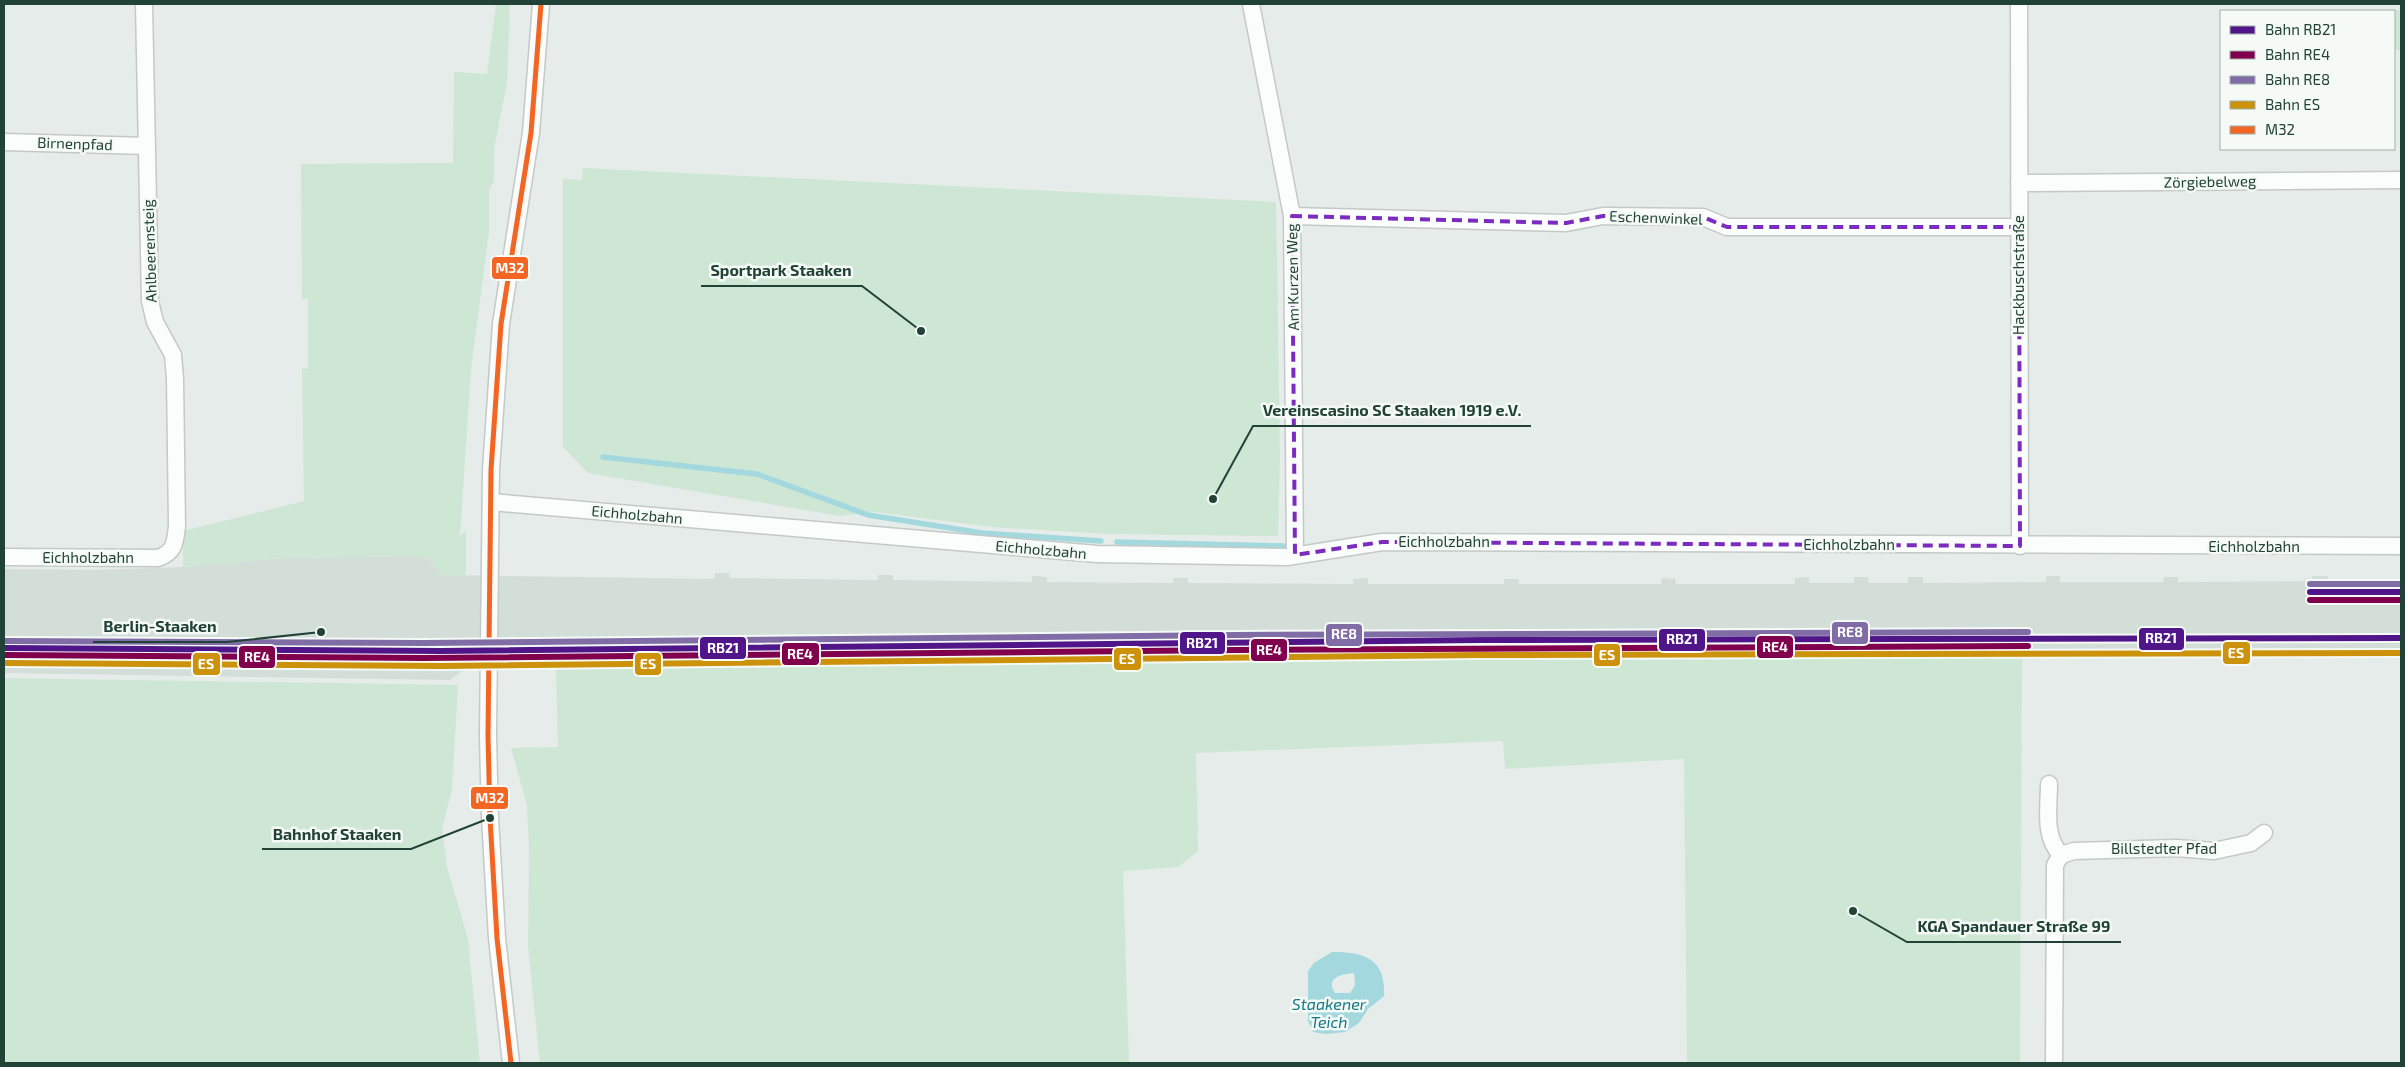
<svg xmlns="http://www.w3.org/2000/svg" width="2405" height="1067" font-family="'Exo 2',sans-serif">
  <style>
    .built { fill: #d3ded9 }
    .green { fill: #cee6d4 }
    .water { fill: #a3d9de; fill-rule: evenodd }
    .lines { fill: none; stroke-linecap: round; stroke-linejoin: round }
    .stream { stroke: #a3d9de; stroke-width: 5.5 }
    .street-casing { stroke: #c3c9c6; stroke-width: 19 }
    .street { stroke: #fbfcfc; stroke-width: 16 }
    .bus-1-casing { stroke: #f5faf7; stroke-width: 9 }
    .bus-1 { stroke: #f26522; stroke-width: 5 }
    .rail-1-casing { stroke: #f5faf7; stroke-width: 10 }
    .rail-2-casing { stroke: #f5faf7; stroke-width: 10 }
    .rail-3-casing { stroke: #f5faf7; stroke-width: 10 }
    .rail-4-casing { stroke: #f5faf7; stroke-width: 10 }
    .rail-1 { stroke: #501689; stroke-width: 6 }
    .rail-2 { stroke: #80004d; stroke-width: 6 }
    .rail-3 { stroke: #816da6; stroke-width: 6 }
    .rail-4 { stroke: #cc920b; stroke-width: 6 }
    .marked { fill: none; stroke: #7b2cbf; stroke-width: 4; stroke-dasharray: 10 6; stroke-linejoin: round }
    .labels { text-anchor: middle; stroke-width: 5; stroke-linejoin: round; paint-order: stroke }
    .street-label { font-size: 15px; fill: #214237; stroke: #f5faf7 }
    .water-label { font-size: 16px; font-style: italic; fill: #147885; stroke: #f5faf7 }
    .leader { fill: none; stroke: #214237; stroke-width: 2 }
    .callout-dot { fill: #214237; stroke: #f5faf7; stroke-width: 2 }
    .callout-label { font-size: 16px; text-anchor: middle; font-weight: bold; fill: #214237; stroke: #f5faf7; stroke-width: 5; stroke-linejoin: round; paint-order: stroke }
    .line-badge { stroke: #f5faf7; stroke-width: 2 }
    .badge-label { font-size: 14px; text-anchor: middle; font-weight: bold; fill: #fff }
  </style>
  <rect width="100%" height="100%" fill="#e6ece9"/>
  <path class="built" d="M425,556l18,19 271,4 1,-6h14l1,5 148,2v-5h15v5l139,2v-6l15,1v5l126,1v-5h15v5l165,1v-5l15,-1v6h136v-5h15v5h142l1,-6 13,1 1,5h119v-6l14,-1v6h45v-6h14l1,6h39v-6h15v6l123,-1v-6h14v6h103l1,-5h14v5l134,-1v-5h16v5h73v69h-56l-1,3 -15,1v-4h-73v4h-16v-4h-74v4h-15v-4l-91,1v3h-15l-1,-3h-120v3l-16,1v-3h-42v3h-16v-3h-40v3h-15v-4l-118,1v4h-16v-4l-142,1v3h-15v-3h-135l-1,4h-15l-1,-4 -162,1v4h-16v-4l-126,2 -1,4h-15v-4l-139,2v4h-15v-4l-148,3v3l-16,1v-4l-151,1v4h-15v-4l-76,2 -22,16 -446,-7v-104l88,1 91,-3 99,-9z"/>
  <g class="green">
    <path d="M496,4h14l-3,78 -13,67v32l-5,8v43l-18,136 -11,168 6,-6v45h-23l-18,-19 -143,2 -99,9v-36l121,-30 -2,-133 6,1v-70h-6l-1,-135 152,-1 1,-91 33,2z"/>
    <path d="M2401,10v40h-7v-39h-14z"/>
    <path d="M583,168l693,34 4,254 -2,80 -168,-2 -118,-7 -118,-15 -34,4 -252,-43 -25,-26v-268l19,1z"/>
    <path d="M1795,651l1,4h14v-4h40l1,4h15v-4h42l1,4 14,-1 1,-3h100l-2,8 -2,404h-333l-3,-304 -179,10 -2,-28 -307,12 2,98 -20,16 -55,4 6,192h-589l-12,-116 1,-96 -2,-46 -16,-57 47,-1 -2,-81h7v-4l151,-1 1,4 14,-1 1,-3 148,-3 1,4h14v-4l139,-2v4h15v-4l128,-2v4h14l1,-4 163,-1v4h15v-4h136l1,3h14v-3l142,-1 1,4h14l1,-4z"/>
    <path d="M4,678l454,7 -6,104 -10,40 5,38 21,72 12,124h-476z"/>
  </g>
  <path class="water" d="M1332,952c33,0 54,7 52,44l-16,13 -9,14 -14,9 -19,2 -13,-2 -5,-11v-50l6,-8zM1354,973l1,12 -5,8h-15c-10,-15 6,-19 19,-20z"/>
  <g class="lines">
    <g class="stream">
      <path d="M603,457l154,17 111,41 114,18 119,8"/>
      <path d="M1117,542l167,4"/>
    </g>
    <defs>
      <g id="street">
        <path d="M1251,4l41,212 3,339"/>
        <path d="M2019,4l1,542"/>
        <path d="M4,142l143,4"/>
        <path d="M2019,183l382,-3"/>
        <path d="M1292,216l274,7 37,-7 100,1 24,10h292"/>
        <path d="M491,502l606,52 190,3 95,-15 1019,4"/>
        <path d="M4,557l154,1c17,-6 17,-15 19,-32l-2,-148 -2,-23 -18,-33 -5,-21 -6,-297"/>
        <path d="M2049,784c0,25 -6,52 12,71"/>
        <path d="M2061,855l13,-4 102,-3 38,3 37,-8 13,-10"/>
        <path d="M511,1063l-14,-125 -7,-120 -2,-82 3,-266 10,-146 30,-191 10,-129"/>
        <path d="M2054,1063l1,-198 6,-10"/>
      </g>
    </defs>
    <use href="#street" class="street-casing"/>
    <use href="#street" class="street"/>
    <defs>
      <path id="bus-1" d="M511,1063l-14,-125 -7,-120 -2,-82 3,-266 10,-146 30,-191 10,-129"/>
    </defs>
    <use href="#bus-1" class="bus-1-casing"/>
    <use href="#bus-1" class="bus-1"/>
    <defs>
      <g id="rail-1">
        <path d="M2310,592h91"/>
        <path d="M4,648l438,3 1037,-11 922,-2"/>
      </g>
      <g id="rail-2">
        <path d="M2310,600h91"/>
        <path d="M4,655l420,3 812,-8 792,-4"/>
      </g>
      <g id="rail-3">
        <path d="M2310,584h91"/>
        <path d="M4,641l420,2 812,-8 792,-3"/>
      </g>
      <path id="rail-4" d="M4,663l438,3 1038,-11 921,-2"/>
    </defs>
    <use href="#rail-1" class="rail-1-casing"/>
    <use href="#rail-2" class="rail-2-casing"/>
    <use href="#rail-3" class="rail-3-casing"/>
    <use href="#rail-4" class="rail-4-casing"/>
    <use href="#rail-1" class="rail-1"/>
    <use href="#rail-2" class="rail-2"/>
    <use href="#rail-3" class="rail-3"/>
    <use href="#rail-4" class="rail-4"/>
  </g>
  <path class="marked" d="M1292,216l274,7 37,-7h43l57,1 24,10h292l1,319 -638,-4 -87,13z"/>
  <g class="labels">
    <g class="street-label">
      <text transform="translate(75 144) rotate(2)" y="5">Birnenpfad</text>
      <text transform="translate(2210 182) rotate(-1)" y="5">Zörgiebelweg</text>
      <text transform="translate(1656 218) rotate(2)" y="5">Eschenwinkel</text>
      <text transform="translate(150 251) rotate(-92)" y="5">Ahlbeerensteig</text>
      <text transform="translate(2019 275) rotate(-90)" y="5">Hackbuschstraße</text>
      <text transform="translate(1293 277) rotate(-91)" y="5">Am Kurzen Weg</text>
      <text transform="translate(637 515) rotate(5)" y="5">Eichholzbahn</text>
      <text x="1444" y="547">Eichholzbahn</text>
      <text x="1849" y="550">Eichholzbahn</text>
      <text x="2254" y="552">Eichholzbahn</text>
      <text transform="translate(1041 550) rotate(5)" y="5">Eichholzbahn</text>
      <text x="88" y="563">Eichholzbahn</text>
      <text x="2164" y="854">Billstedter Pfad</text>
    </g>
    <g class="water-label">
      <text x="1329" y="1010">Staakener<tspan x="1329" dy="18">Teich</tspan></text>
    </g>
  </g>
  <path class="leader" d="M921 331L862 286H701M1213 499L1253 426H1531M321 632L227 642H93M490 818L411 849H262M1853 911L1907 942H2121"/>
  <g class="callout-dot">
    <circle cx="921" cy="331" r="5"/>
    <circle cx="1213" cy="499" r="5"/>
    <circle cx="321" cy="632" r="5"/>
    <circle cx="490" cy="818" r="5"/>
    <circle cx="1853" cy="911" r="5"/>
  </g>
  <g class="callout-label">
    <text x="781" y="276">Sportpark Staaken</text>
    <text x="1392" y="416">Vereinscasino SC Staaken 1919 e.V.</text>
    <text x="160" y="632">Berlin-Staaken</text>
    <text x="337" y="840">Bahnhof Staaken</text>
    <text x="2014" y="932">KGA Spandauer Straße 99</text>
  </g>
  <g class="line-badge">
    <rect x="491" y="256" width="38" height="24" rx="5" fill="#f26522"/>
    <rect x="1831" y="621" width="38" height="24" rx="5" fill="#816da6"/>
    <rect x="1325" y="623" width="38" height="24" rx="5" fill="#816da6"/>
    <rect x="2138" y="627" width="47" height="24" rx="5" fill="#501689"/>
    <rect x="1658" y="628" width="48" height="24" rx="5" fill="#501689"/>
    <rect x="1179" y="631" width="47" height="24" rx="5" fill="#501689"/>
    <rect x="1756" y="635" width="38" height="24" rx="5" fill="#80004d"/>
    <rect x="699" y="636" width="48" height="24" rx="5" fill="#501689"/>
    <rect x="1250" y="638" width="38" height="24" rx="5" fill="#80004d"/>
    <rect x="2222" y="641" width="29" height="24" rx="5" fill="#cc920b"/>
    <rect x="781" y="642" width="39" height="24" rx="5" fill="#80004d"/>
    <rect x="1593" y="643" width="28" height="24" rx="5" fill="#cc920b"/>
    <rect x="238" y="645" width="38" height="24" rx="5" fill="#80004d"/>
    <rect x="1113" y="647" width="29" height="24" rx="5" fill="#cc920b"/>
    <rect x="634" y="652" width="28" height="24" rx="5" fill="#cc920b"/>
    <rect x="192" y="652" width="29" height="24" rx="5" fill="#cc920b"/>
    <rect x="470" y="786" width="39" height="24" rx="5" fill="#f26522"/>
  </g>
  <g class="badge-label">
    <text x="510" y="273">M32</text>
    <text x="1850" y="637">RE8</text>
    <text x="1344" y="639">RE8</text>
    <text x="2161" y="643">RB21</text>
    <text x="1682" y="644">RB21</text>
    <text x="1202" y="648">RB21</text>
    <text x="1775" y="652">RE4</text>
    <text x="723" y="653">RB21</text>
    <text x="1269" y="655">RE4</text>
    <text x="2236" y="658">ES</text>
    <text x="800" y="659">RE4</text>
    <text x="1607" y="660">ES</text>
    <text x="257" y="662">RE4</text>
    <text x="1127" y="664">ES</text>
    <text x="648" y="669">ES</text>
    <text x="206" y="669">ES</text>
    <text x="490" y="803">M32</text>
  </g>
  <rect width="2405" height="1067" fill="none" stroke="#214237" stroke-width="10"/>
  <rect x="2220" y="10" width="175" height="140" fill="#f5faf7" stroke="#a0b0aa"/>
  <rect x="2230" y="26" width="25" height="8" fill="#501689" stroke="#a0b0aa"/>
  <text x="2265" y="35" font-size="15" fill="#214237">Bahn RB21</text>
  <rect x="2230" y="51" width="25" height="8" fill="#80004d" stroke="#a0b0aa"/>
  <text x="2265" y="60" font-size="15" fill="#214237">Bahn RE4</text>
  <rect x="2230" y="76" width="25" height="8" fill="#816da6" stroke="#a0b0aa"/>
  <text x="2265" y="85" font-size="15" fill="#214237">Bahn RE8</text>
  <rect x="2230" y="101" width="25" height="8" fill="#cc920b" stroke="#a0b0aa"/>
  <text x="2265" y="110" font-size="15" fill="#214237">Bahn ES</text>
  <rect x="2230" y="126" width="25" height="8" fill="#f26522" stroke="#a0b0aa"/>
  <text x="2265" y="135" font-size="15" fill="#214237">M32</text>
</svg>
